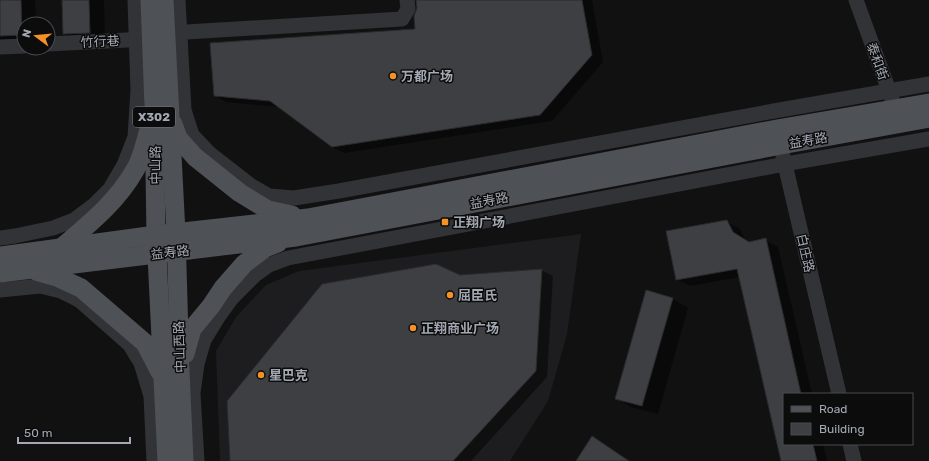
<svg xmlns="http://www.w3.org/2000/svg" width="929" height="461" font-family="Rubik,'Noto Sans SC',sans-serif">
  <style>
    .built { fill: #1d1d1f }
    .shadow { fill: #0007 }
    .building { fill: #3d3f42; stroke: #2b2b2e }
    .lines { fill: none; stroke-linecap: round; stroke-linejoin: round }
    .minor { stroke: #323337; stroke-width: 15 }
    .major { stroke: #4e5156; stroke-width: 19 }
    .poi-dot { fill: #f49127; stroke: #0c0c0d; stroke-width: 1.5 }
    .labels { text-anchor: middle; stroke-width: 3; stroke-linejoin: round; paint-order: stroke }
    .shield { fill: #0c0c0d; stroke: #757a81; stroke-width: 1 }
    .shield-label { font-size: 12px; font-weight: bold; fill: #a2a9b3 }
    .street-label { font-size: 13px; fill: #a2a9b3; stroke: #0c0c0d }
    .poi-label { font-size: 13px; font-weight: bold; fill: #a2a9b3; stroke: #0c0c0d; text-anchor: start }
  </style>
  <rect width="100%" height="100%" fill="#111112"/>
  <path class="built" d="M581,234l-14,100 -19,67 -38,60h-290l-4,-110 20,-34 30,-32 33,-14z"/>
  <g class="shadow">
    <path d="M0,0h35l1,24h-12v20l-13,1 -11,-6z"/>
    <path d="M63,0h41l1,41 -26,2 -15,-9z"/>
    <path d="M417,0h175l11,62 -51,59 -208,32 -12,-6 -53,-40 -53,-5 -11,-6 201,-66 2,-22z"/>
    <path d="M727,222l13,7 6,12 4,2 15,-3 13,7 34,147h-28v50h39l4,17h-45l-42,-184 -50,9 -13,-7z"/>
    <path d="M541,270l12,6 -6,101 -76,84h-240l229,-185z"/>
    <path d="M673,299l15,9 -30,106 -27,-7 -15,-9z"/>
  </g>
  <g class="building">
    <path d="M0,0h21l1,35 -22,1z"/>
    <path d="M62,0h27l1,33 -27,1z"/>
    <path d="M416,0h166l10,55 -52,60 -208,32 -62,-46 -56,-5 -4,-53 205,-14 -1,-13 3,-8z"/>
    <path d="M727,220l6,12 16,10 17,-4 35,156h-17v50h29l4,17h-36l-44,-192 -61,11 -10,-49z"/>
    <path d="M436,264l24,11 82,-6 -6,102 -83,90h-223l-3,-60 95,-117z"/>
    <path d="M646,290l27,8 -31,108 -27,-7z"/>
    <path d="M592,436l37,25h-53z"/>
  </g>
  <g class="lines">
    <g class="minor">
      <path d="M178,0l6,110 8,25 17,18 41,32 19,11 25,2 45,-7 435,-80 155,-27"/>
      <path d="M856,0l36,99"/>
      <path d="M170,33l232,-14 6,-10 -1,-9"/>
      <path d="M48,44l99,-5"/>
      <path d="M0,47l24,-1"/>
      <path d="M783,156l56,238"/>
      <path d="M0,238l15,-2 38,-8 21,-8 20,-15 16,-16 14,-24 11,-28 3,-47 -3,-90"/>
      <path d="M0,290l40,-4 21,5 18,9 51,45 11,18 10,33 3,65"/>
      <path d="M850,444l4,17"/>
      <path d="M197,461l-4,-68 4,-29 7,-24 14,-23 13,-18 24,-24 14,-10 19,-7 497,-94 144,-25"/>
    </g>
    <g class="major">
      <path d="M150,0l4,107 2,128 11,226"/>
      <path d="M164,0l12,233 4,137 4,91"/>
      <path d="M173,124l5,14 17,19 45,36 28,17 24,5"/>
      <path d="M61,248c27,-23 56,-46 74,-78 6,-10 11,-29 14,-41"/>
      <path d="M0,256l156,-21 152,-17 469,-89 152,-26"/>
      <path d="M36,271l21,6 24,11 64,55 15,29"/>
      <path d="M0,273l296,-36 485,-92 148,-27"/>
      <path d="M185,354l7,-25 19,-23 12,-18 21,-24 21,-16 13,-5"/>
    </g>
  </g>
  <g class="poi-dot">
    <circle cx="393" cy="76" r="4"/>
    <rect x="441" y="218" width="8" height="8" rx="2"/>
    <circle cx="450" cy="295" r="4"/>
    <circle cx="413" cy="328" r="4"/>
    <circle cx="261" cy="375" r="4"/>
  </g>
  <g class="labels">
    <rect class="shield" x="133" y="107" width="42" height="20" rx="3"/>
    <g class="shield-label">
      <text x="154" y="121">X302</text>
    </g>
    <g class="street-label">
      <text transform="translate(100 41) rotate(-3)" y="5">竹行巷</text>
      <text transform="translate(878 61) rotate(70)" y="5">泰和街</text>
      <text transform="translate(808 140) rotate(-10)" y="5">益寿路</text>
      <text transform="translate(155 165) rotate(-91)" y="5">中山路</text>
      <text transform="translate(489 200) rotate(-11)" y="5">益寿路</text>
      <text transform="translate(170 252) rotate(-7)" y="5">益寿路</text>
      <text transform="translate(806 253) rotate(77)" y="5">白庄路</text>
      <text transform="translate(179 347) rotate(-92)" y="5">中山西路</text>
    </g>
    <g class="poi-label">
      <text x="401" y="81">万都广场</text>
      <text x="453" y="227">正翔广场</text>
      <text x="458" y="300">屈臣氏</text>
      <text x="421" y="333">正翔商业广场</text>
      <text x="269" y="380">星巴克</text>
    </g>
  </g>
  <rect x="783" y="393" width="130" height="52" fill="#0c0c0d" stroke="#484b4f"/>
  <rect x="791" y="406" width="20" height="6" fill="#4e5156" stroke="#484b4f"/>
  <text x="819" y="413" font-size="12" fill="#a2a9b3">Road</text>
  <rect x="791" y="423" width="20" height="12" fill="#3d3f42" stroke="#484b4f"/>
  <text x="819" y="433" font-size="12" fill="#a2a9b3">Building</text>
  <g transform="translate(36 36) rotate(286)"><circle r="19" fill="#0c0c0d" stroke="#484b4f"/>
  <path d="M0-3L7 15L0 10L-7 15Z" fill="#f49127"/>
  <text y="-6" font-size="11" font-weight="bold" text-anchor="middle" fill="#a2a9b3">N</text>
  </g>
  <path d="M18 437v6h112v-6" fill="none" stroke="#a2a9b3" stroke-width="2"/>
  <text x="24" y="437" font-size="12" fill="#a2a9b3" stroke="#0c0c0d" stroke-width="3" paint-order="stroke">50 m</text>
</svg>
